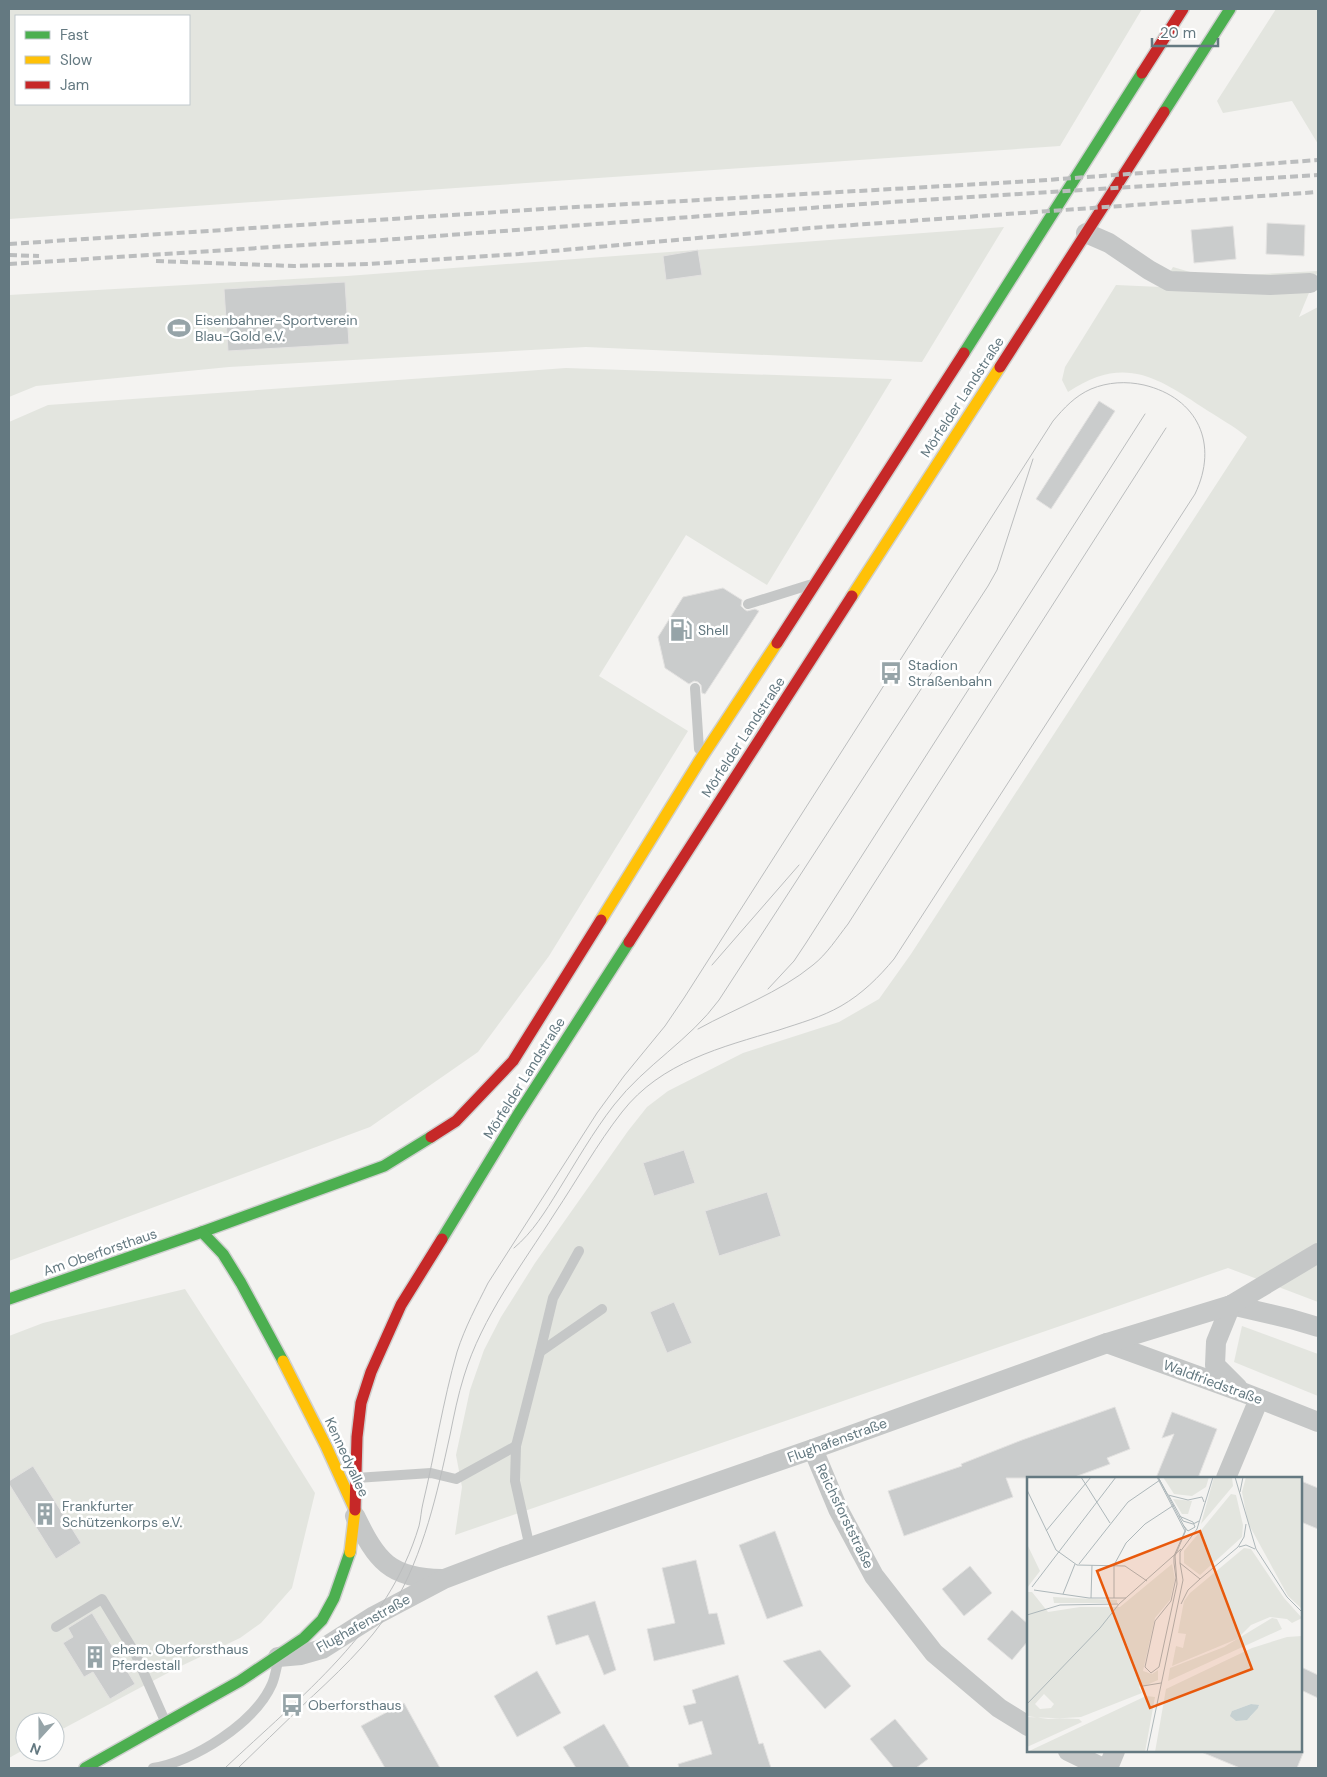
<svg xmlns="http://www.w3.org/2000/svg" width="1327" height="1777" font-family="'DM Sans',sans-serif">
  <style>
    .green { fill: #e3e5df; fill-rule: evenodd }
    .building { fill: #cacccc; stroke: #e3e2e1 }
    .lines { fill: none; stroke-linecap: round; stroke-linejoin: round }
    .fast-casing { stroke: #cfd0cf; stroke-width: 14 }
    .slow-casing { stroke: #cfd0cf; stroke-width: 14 }
    .jam-casing { stroke: #cfd0cf; stroke-width: 14 }
    .lane { stroke: #c5c7c7; stroke-width: 10 }
    .street { stroke: #c5c7c7; stroke-width: 20 }
    .fast { stroke: #4caf50; stroke-width: 11 }
    .slow { stroke: #ffc107; stroke-width: 11 }
    .jam { stroke: #c62828; stroke-width: 11 }
    .tram { stroke: #bbbdbe; stroke-width: 1 }
    .rail { stroke: #bbbdbe; stroke-width: 4; stroke-dasharray: 8 4; stroke-linecap: butt }
    .labels { text-anchor: middle; stroke-width: 5; stroke-linejoin: round; paint-order: stroke }
    .poi-label { font-size: 14px; fill: #647981; stroke: #fff; text-anchor: start }
    .street-label { font-size: 14px; fill: #647981; stroke: #fff }
    .inset-road { fill: none; stroke: #adb7ba; stroke-width: 1 }
    .view { fill: #e8590c; fill-opacity: 0.15; stroke: #e8590c; stroke-width: 2.5 }
    .inset-edge { fill: none; stroke: #647981; stroke-width: 2.5 }
  </style>
  <rect width="100%" height="100%" fill="#f4f3f1"/>
  <g class="green">
    <path d="M9,9h1133l-82,137 -1051,73zM189,16v88h-173v-88z"/>
    <path d="M1276,9h42v135l-26,-43 -69,12 -6,-12z"/>
    <path d="M1004,227l-82,135 -336,-15 -357,20 -193,19 -27,11v-102l338,-19z"/>
    <path d="M1173,267l34,10 111,-6 -19,46 19,-10v995l-90,-34 -773,267 7,-48 -6,-32 14,-65 14,-40 17,-33 34,-54 93,-132 19,-24 21,-16 75,-38 96,-31 40,-23 32,-45 336,-517c-13,-11 -30,-20 -45,-30 -48,-32 -80,-51 -134,-15l-6,-12 3,-13 51,-82 45,2z"/>
    <path d="M566,368l326,11 -125,206 -81,-50 -87,141 89,55 -139,225 -71,96 -108,75 -361,134v-839l39,-17z"/>
    <path d="M185,1289l80,124 50,80 -23,95 -31,35 -21,15 -61,29 -124,66v-11h-30v27l-16,9v-422l34,-13z"/>
    <path d="M1242,1326l76,28v42l-84,-34z"/>
  </g>
  <g class="building">
    <path d="M1267,223l38,2 -1,31 -38,-2z"/>
    <path d="M1233,226l3,33 -42,4 -3,-33z"/>
    <path d="M698,250l4,25 -36,5 -3,-24z"/>
    <path d="M345,282l4,62 -121,7 -4,-62z"/>
    <path d="M1099,401l16,10 -64,98 -15,-10z"/>
    <path d="M723,588l19,12 -1,6 3,3 3,2 8,-2 4,2 -54,83 -3,-1 -1,-8 -3,-3 -4,-1 -5,3 -24,-16 -7,-31 25,-40z"/>
    <path d="M684,1150l11,33 -41,13 -11,-33z"/>
    <path d="M767,1192l14,44 -62,20 -14,-45z"/>
    <path d="M674,1302l18,41 -25,10 -17,-41z"/>
    <path d="M1115,1407l15,42 -23,9 3,6 -38,14h-66l7,19 -109,39 -16,-45 74,-25 -1,-2 61,-24z"/>
    <path d="M1172,1412l45,17 -19,49h-42l18,-44 -12,4z"/>
    <path d="M33,1466l48,77 -25,16 -47,-75v-3z"/>
    <path d="M1301,1481l17,7v41l-17,-7z"/>
    <path d="M775,1531l28,75 -36,13 -28,-74z"/>
    <path d="M696,1560l13,54 8,-1 8,31 -71,17 -7,-32 28,-6 -13,-55z"/>
    <path d="M970,1566l22,27 -28,23 -22,-27z"/>
    <path d="M595,1601l21,69 -12,5 -16,-40 -32,10 -9,-29z"/>
    <path d="M1012,1610l16,14v17l-16,19 -25,-21z"/>
    <path d="M92,1613l43,71 -25,15 -17,-27 -9,5 -21,-34 10,-6 -5,-9z"/>
    <path d="M820,1650l31,36 -26,23 -42,-48z"/>
    <path d="M1301,1667l17,8v23l-17,-8z"/>
    <path d="M537,1671l24,42 -44,24 -23,-41z"/>
    <path d="M738,1675l21,69 4,-1 8,25h-92l-1,-4 34,-10 -10,-33 -13,4 -6,-19 13,-3 -4,-13z"/>
    <path d="M404,1703l36,65h-55l-24,-42z"/>
    <path d="M895,1719l33,40 -12,9h-22l-24,-29z"/>
    <path d="M604,1724l26,44h-54l-13,-21z"/>
    <path d="M1199,1751h105l-7,17h-57z"/>
  </g>
  <g class="lines">
    <defs>
      <g id="fast">
        <path d="M1164,112l66,-103"/>
        <path d="M964,353l178,-280"/>
        <path d="M202,1232l182,-66 47,-29"/>
        <path d="M442,1239l75,-123 112,-174"/>
        <path d="M9,1299l193,-67 21,22 18,29 42,78"/>
        <path d="M85,1768l155,-87 64,-43 18,-18 12,-22 16,-46"/>
      </g>
      <g id="slow">
        <path d="M852,596l148,-229"/>
        <path d="M601,920l99,-160 77,-117"/>
        <path d="M283,1361l43,85 29,64 -5,42"/>
      </g>
      <g id="jam">
        <path d="M1142,73l41,-64"/>
        <path d="M1000,367l164,-255"/>
        <path d="M777,643l187,-290"/>
        <path d="M629,942l223,-346"/>
        <path d="M431,1137l25,-16 57,-60 88,-141"/>
        <path d="M355,1510l2,-73 4,-34 10,-31 30,-67 41,-66"/>
      </g>
    </defs>
    <use href="#fast" class="fast-casing"/>
    <use href="#slow" class="slow-casing"/>
    <use href="#jam" class="jam-casing"/>
    <g class="lane">
      <path d="M748,604l61,-19"/>
      <path d="M695,688l4,61"/>
      <path d="M540,1352l13,-54 26,-47"/>
      <path d="M356,1478l75,-5 25,6 60,-33"/>
      <path d="M530,1548l-15,-67 1,-35 24,-94 62,-43"/>
      <path d="M56,1627l46,-28 33,54 30,68"/>
      <path d="M153,1768c40,-6 102,-45 119,-84 3,-7 4,-15 6,-22"/>
    </g>
    <g class="street">
      <path d="M1086,233l23,10 40,27 20,11 101,4 40,-2"/>
      <path d="M1231,1305l-15,37 -1,23 23,23"/>
      <path d="M1231,1305l60,14 27,8"/>
      <path d="M1107,1343l135,49 76,30"/>
      <path d="M813,1449l25,60 36,67 60,77 65,55 29,18"/>
      <path d="M1226,1478l33,-79"/>
      <path d="M355,1516c22,45 34,62 87,63"/>
      <path d="M278,1657l23,-2 21,-6 52,-33 70,-37 58,-22 311,-108 294,-106 124,-38 87,-52"/>
      <path d="M1068,1751l35,17"/>
      <path d="M1108,1768l7,-17"/>
    </g>
    <use href="#fast" class="fast"/>
    <use href="#slow" class="slow"/>
    <use href="#jam" class="jam"/>
    <g class="tram">
      <path d="M712,965l87,-100"/>
      <path d="M768,989l26,-28 12,-18 339,-529"/>
      <path d="M698,1029c38,-21 81,-36 115,-64 14,-11 24,-27 35,-41l318,-496"/>
      <path d="M514,1248c19,-16 31,-36 44,-57 18,-29 35,-59 56,-86 31,-40 76,-65 105,-105l269,-414 9,-16 36,-111"/>
      <path d="M225,1768c76,-72 163,-138 194,-242 2,-8 2,-15 4,-23 12,-50 20,-102 34,-151 8,-25 20,-47 31,-69l109,-170 27,-37 41,-50 19,-28 369,-577c11,-13 22,-25 38,-32 17,-7 35,-8 53,-4 54,13 75,59 51,109l-301,465c-15,18 -32,35 -53,47 -19,11 -41,17 -62,24 -57,17 -118,32 -157,82 -25,32 -45,68 -67,101 -33,52 -73,104 -91,163 -6,19 -10,39 -14,59 -13,59 -26,118 -57,171 -24,39 -59,70 -92,101 -21,20 -42,41 -63,61"/>
    </g>
    <g class="rail">
      <path d="M9,244l550,-36 474,-27 285,-21"/>
      <path d="M9,255l30,1"/>
      <path d="M156,261l138,5 74,-2 151,-10 291,-26 508,-36"/>
      <path d="M9,264l374,-24 494,-37 441,-28"/>
    </g>
  </g>
  <defs>
    <symbol id="stadium-bare" viewBox="-9 -9 18 18"><path d="M0-5a6.5 5 0 1 0 0 10a6.5 5 0 1 0 0-10ZM-3.5-1.8h7v3.6h-7Z" fill="#96a4a8" stroke="#fff" stroke-width="2.5" paint-order="stroke"/></symbol>
    <symbol id="fuel-bare" viewBox="-9 -9 18 18"><path d="M-5.5-6h7V0h2V4h1.3V-2.5L3-4.5l.8-.8L6-3V5H2.5V1h-1V6h-7ZM-4.2-4.7v3.2H.2V-4.7Z" fill="#96a4a8" stroke="#fff" stroke-width="2.5" paint-order="stroke"/></symbol>
    <symbol id="bus-bare" viewBox="-9 -9 18 18"><path d="M-5-6H5V4H4V6H2V4H-2V6H-4V4H-5ZM-3.5-4V0h7V-4ZM-3.5 1.2v1.5H-2V1.2ZM2 1.2v1.5H3.5V1.2Z" fill="#96a4a8" stroke="#fff" stroke-width="2.5" paint-order="stroke"/></symbol>
    <symbol id="building-bare" viewBox="-9 -9 18 18"><path d="M-4-6H4V6H1V3H-1V6H-4ZM-2.5-4.3h1.7v1.8h-1.7ZM.8-4.3h1.7v1.8H.8ZM-2.5-1h1.7V.8h-1.7ZM.8-1h1.7V.8H.8Z" fill="#96a4a8" stroke="#fff" stroke-width="2.5" paint-order="stroke"/></symbol>
  </defs>
  <g fill-rule="evenodd">
    <use href="#stadium-bare" x="163" y="312" width="32" height="32"/>
    <use href="#fuel-bare" x="665" y="614" width="32" height="32"/>
    <use href="#bus-bare" x="875" y="657" width="32" height="32"/>
    <use href="#building-bare" x="29" y="1498" width="32" height="32"/>
    <use href="#building-bare" x="79" y="1641" width="32" height="32"/>
    <use href="#bus-bare" x="276" y="1689" width="32" height="32"/>
  </g>
  <g class="labels">
    <g class="poi-label">
      <text x="195" y="325">Eisenbahner-Sportverein<tspan x="195" dy="16">Blau-Gold e.V.</tspan></text>
      <text x="698" y="635">Shell</text>
      <text x="908" y="670">Stadion<tspan x="908" dy="16">Straßenbahn</tspan></text>
      <text x="62" y="1511">Frankfurter<tspan x="62" dy="16">Schützenkorps e.V.</tspan></text>
      <text x="112" y="1654">ehem. Oberforsthaus<tspan x="112" dy="16">Pferdestall</tspan></text>
      <text x="308" y="1710">Oberforsthaus</text>
    </g>
    <g class="street-label">
      <text transform="translate(962 397) rotate(-57)" y="5">Mörfelder Landstraße</text>
      <text transform="translate(743 737) rotate(-57)" y="5">Mörfelder Landstraße</text>
      <text transform="translate(524 1078) rotate(-58)" y="5">Mörfelder Landstraße</text>
      <text transform="translate(100 1252) rotate(-19)" y="5">Am Oberforsthaus</text>
      <text transform="translate(1213 1382) rotate(20)" y="5">Waldfriedstraße</text>
      <text transform="translate(837 1440) rotate(-20)" y="5">Flughafenstraße</text>
      <text transform="translate(347 1457) rotate(65)" y="5">Kennedyallee</text>
      <text transform="translate(845 1516) rotate(64)" y="5">Reichsforststraße</text>
      <text transform="translate(363 1623) rotate(-29)" y="5">Flughafenstraße</text>
    </g>
  </g>
  <g transform="translate(1027 1477)">
    <rect width="275" height="275" fill="#f4f3f1"/>
    <path d="M136,0h46l-3,10 -14,9 -18,-2zM187,0h18l1,9 -32,38zM219,0h56v132l-14,-13 -40,-73 -6,-31zM204,17l5,1 7,30 -1,12 -42,38 -16,-12v-12zM146,22l19,2 -4,13h-6zM0,67l13,27 -13,17zM217,71l7,1 33,49 18,20 -10,5 -5,-4 -17,-2 -19,8 -14,14 -65,27 4,-20 7,2 1,-5 2,-9 -8,-1 6,-32 6,-8zM145,87l3,15 -5,21 -15,18 -12,53 9,3 6,-4v10l-16,7v-4l-3,4 3,6 -61,24 -33,2 -21,-3v-124h5l16,20 32,-5h40zM17,217l10,10 -3,4 -11,1 -5,-5zM26,120l64,3v3h-63zM245,141l5,1 5,10 -114,52 2,-13 54,-21zM275,159v116h-147l11,-63 86,-41 35,-11zM224,227l8,2 -9,11 -18,-6zM119,219l9,1 -10,55h-118zM0,240l52,2 3,3 -55,25z" fill="#e3e5df" fill-rule="evenodd"/>
    <path d="M224,227l8,1 -1,3 -11,12 -11,1 -6,-5 2,-5z" fill="#c6d1d2"/>
    <path class="inset-road" d="M54,0l29,46M130,0l28,54 -11,25v7l2,15 -5,23 -16,20 -10,46 6,6 8,-6 18,-83 -2,-28 11,-26 -28,-53M131,0l10,18 20,5 14,-3 2,5M186,0l-16,52 -17,23v11l20,16 38,-32 6,-10 2,-13M208,0l21,72 31,48 15,15M0,13l29,60 21,15 48,1 22,15M213,15l3,-15M142,19l14,25 10,3 6,-3M152,39l14,6 2,5 -7,4 -5,-6M19,54l45,-54M212,70l7,-2 9,4M52,87l49,-62 32,-22M5,110l84,-110M7,113l55,8h37M36,117l12,-30M64,121l1,-33M87,121v-33l12,-22 19,-19 29,-19M154,127l7,-14 12,-11M0,138l33,-10 58,-1M116,209l18,-3M0,227l73,-76 19,-24 62,-55M120,275l36,-172 -3,-17"/>
    <path class="view" d="M173,54l52,138 -102,39 -53,-137z"/>
    <rect width="275" height="275" class="inset-edge"/>
  </g>
  <rect width="1327" height="1777" fill="none" stroke="#647981" stroke-width="20"/>
  <rect x="15" y="15" width="175" height="90" fill="#ffffff" stroke="#c1c9cd"/>
  <rect x="25" y="31" width="25" height="8" fill="#4caf50" stroke="#c1c9cd"/>
  <text x="60" y="40" font-size="15" fill="#647981">Fast</text>
  <rect x="25" y="56" width="25" height="8" fill="#ffc107" stroke="#c1c9cd"/>
  <text x="60" y="65" font-size="15" fill="#647981">Slow</text>
  <rect x="25" y="81" width="25" height="8" fill="#c62828" stroke="#c1c9cd"/>
  <text x="60" y="90" font-size="15" fill="#647981">Jam</text>
  <g transform="translate(40 1737) rotate(201)"><circle r="24" fill="#ffffff" stroke="#c1c9cd"/>
  <path d="M0-4L9 19L0 12L-9 19Z" fill="#96a4a8"/>
  <text y="-8" font-size="14" font-weight="bold" text-anchor="middle" fill="#647981">N</text>
  </g>
  <path d="M1152 38v8h66v-8" fill="none" stroke="#647981" stroke-width="2.5"/>
  <text x="1160" y="38" font-size="15" fill="#647981" stroke="#ffffff" stroke-width="4" paint-order="stroke">20 m</text>
</svg>
